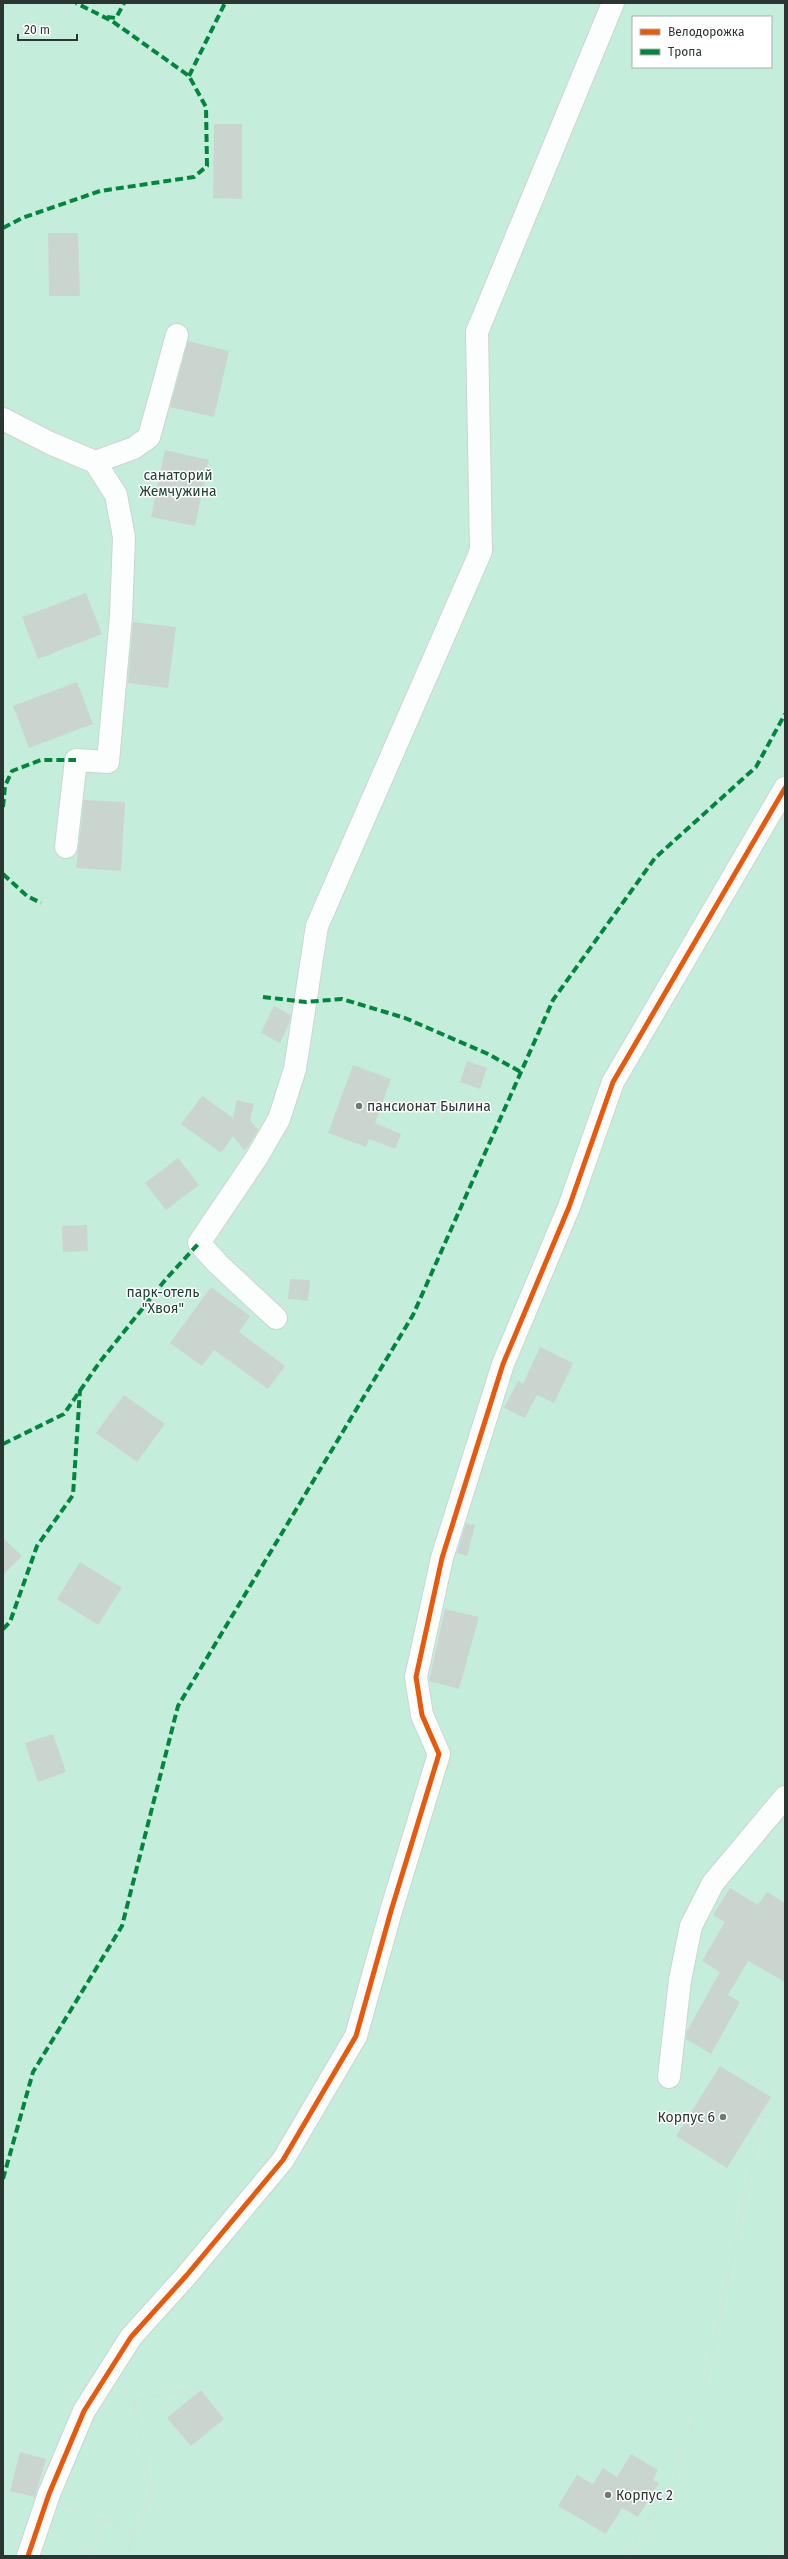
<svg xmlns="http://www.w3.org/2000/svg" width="788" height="2559" font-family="'Fira Sans',sans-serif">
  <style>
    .green { fill: #c5eddc; fill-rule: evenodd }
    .building { fill: #cbd5d0 }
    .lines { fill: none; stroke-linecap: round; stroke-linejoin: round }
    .minor-casing { stroke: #cad5d0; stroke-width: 24 }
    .path { stroke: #d7dbda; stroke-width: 2.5; stroke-dasharray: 1 3; stroke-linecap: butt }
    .minor { stroke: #fcfefd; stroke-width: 22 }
    .quiet { stroke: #00873e; stroke-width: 4; stroke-dasharray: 8 4; stroke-linecap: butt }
    .cycleway-casing { stroke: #fff; stroke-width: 8 }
    .cycleway { stroke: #e8590c; stroke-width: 5 }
    .poi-dot { fill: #6f7a76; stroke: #fff; stroke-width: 1.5 }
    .labels { text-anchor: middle; stroke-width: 3; stroke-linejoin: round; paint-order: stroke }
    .park-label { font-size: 14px; fill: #1c4133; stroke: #fff }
    .poi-label { font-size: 14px; fill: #2b3632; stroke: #fff; text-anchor: start }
  </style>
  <rect width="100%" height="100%" fill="#edf9f3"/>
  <path class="green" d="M3,3h782v2553h-782zM633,17h138v50h-138z"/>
  <g class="building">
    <path d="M214,124h28v75l-29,-1z"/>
    <path d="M48,233h30l2,63h-31z"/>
    <path d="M188,341l41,10 -15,66 -44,-10z"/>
    <path d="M165,450l44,10 -14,66 -44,-9z"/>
    <path d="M86,593l16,41 -64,25 -16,-42z"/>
    <path d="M133,622l43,5 -8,61 -40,-5z"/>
    <path d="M77,682l16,42 -64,24 -16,-42z"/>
    <path d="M84,800l41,2 -4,69 -45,-3z"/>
    <path d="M274,1006l17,9 -2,9 -9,19 -19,-10z"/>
    <path d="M467,1061l20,7 -7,21 -20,-7z"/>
    <path d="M353,1065l38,14 -16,44 26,11 -6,15 -26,-10 -3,8 -38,-14z"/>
    <path d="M202,1096l31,22 4,-18 17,4 -4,16 8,10 -10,17 -4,3 -11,-14 -12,17 -40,-29z"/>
    <path d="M178,1158l21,27 -33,25 -21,-27z"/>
    <path d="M87,1225l1,26 -25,1 -1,-26z"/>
    <path d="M290,1279l20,1 -2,21 -20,-2z"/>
    <path d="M211,1287l39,29 -11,16 46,34 -17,23 -54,-39 -12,16 -32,-23z"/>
    <path d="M540,1347l33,16 -19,40 -17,-8 -12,23 -21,-10 14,-27 5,3z"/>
    <path d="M124,1395l41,29 -28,38 -41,-29z"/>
    <path d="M466,1523l9,2 -8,31 -10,-3z"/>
    <path d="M3,1538l19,18 -19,19z"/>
    <path d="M80,1562l42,26 -24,37 -41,-26z"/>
    <path d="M445,1609l34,8 -20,72 -30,-8z"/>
    <path d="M53,1734l13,38 -28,10 -13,-39z"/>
    <path d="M730,1888l28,17 9,-13 18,11v79l-37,-21 -20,34 12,7 -29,52 -25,-15 1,-8 33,-59 -18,-11 23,-39 -12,-7z"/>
    <path d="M720,2066l51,31 -44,71 -51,-32z"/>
    <path d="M201,2390l23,29 -33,27 -24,-28z"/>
    <path d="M20,2452l26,7 -11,38 -25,-6z"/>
    <path d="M631,2454l27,16 -5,10 6,3 -21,34 -16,-9 -16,26 -48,-28 19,-31 16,9 10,-16 14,9z"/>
  </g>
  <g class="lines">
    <defs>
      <g id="minor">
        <path d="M3,419l47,24 45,19 21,33 8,42 -3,79 -13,146 -32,-2 -10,87"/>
        <path d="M95,462l39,-14 15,-11 28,-102"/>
        <path d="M276,1318l-58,-54 -19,-21 58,-86 22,-38 16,-50 22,-143 164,-375 -4,-219 136,-329"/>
        <path d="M669,2077l11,-97 11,-54 22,-43 72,-86"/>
        <path d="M28,2556l21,-62 35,-83 47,-74 55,-61 97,-116 73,-124 35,-125 48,-157 -17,-39 -6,-38 26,-119 61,-194 66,-157 44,-125 172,-294"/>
      </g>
    </defs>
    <use href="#minor" class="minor-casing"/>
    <g class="path">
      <path d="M67,2505l67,27"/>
      <path d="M98,2556l-5,-7 10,-30"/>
      <path d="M128,2556l6,-24 18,-37 -19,-94 74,-15"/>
      <path d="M626,2556l46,-70 34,-105 62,-292 -19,-17"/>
      <path d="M773,2556l12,-14"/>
    </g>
    <use href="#minor" class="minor"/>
    <g class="quiet">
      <path d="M107,17l9,1 8,-15"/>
      <path d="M189,76l36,-73"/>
      <path d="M3,228l19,-10 78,-27 94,-14 13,-11 -1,-59 -17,-31 -77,-55 -36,-18"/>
      <path d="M3,807l2,-21 7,-15 29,-11h35"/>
      <path d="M3,874l24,22 14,7"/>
      <path d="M263,997l43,5 36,-3 63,19 83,36 33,18"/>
      <path d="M3,1444l61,-30 35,-51 67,-84 33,-36"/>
      <path d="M3,1629l7,-7 27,-76 36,-51 7,-105"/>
      <path d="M3,2179l30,-107 89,-146 56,-220 235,-391 140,-315 102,-142 101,-91 29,-53"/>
    </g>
    <defs>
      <path id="cycleway" d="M28,2556l21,-62 35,-83 47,-74 55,-61 97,-116 73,-124 35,-125 48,-157 -17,-39 -6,-38 26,-119 61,-194 66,-157 44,-125 172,-294"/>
    </defs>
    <use href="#cycleway" class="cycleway-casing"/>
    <use href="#cycleway" class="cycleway"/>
  </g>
  <g class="poi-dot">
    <circle cx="359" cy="1106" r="4"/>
    <circle cx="723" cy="2117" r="4"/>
    <circle cx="608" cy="2495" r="4"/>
  </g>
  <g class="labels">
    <g class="park-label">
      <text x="178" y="480">санаторий<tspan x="178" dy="16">Жемчужина</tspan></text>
      <text x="163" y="1297">парк-отель<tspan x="163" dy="16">"Хвоя"</tspan></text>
    </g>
    <g class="poi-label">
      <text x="367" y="1111">пансионат Былина</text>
      <text x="715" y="2122" text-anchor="end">Корпус 6</text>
      <text x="616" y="2500">Корпус 2</text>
    </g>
  </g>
  <rect width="788" height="2559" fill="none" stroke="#2b3632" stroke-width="8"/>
  <rect x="632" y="16" width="140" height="52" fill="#ffffff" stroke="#aaafad"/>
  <rect x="640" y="29" width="20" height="6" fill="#e8590c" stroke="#aaafad"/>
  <text x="668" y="36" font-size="12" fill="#2b3632">Велодорожка</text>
  <rect x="640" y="49" width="20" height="6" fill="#00873e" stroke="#aaafad"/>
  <text x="668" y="56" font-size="12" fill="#2b3632">Тропа</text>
  <path d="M18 34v6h59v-6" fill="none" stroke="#2b3632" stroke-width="2"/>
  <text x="24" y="34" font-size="12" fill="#2b3632" stroke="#ffffff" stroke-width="3" paint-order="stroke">20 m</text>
</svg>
